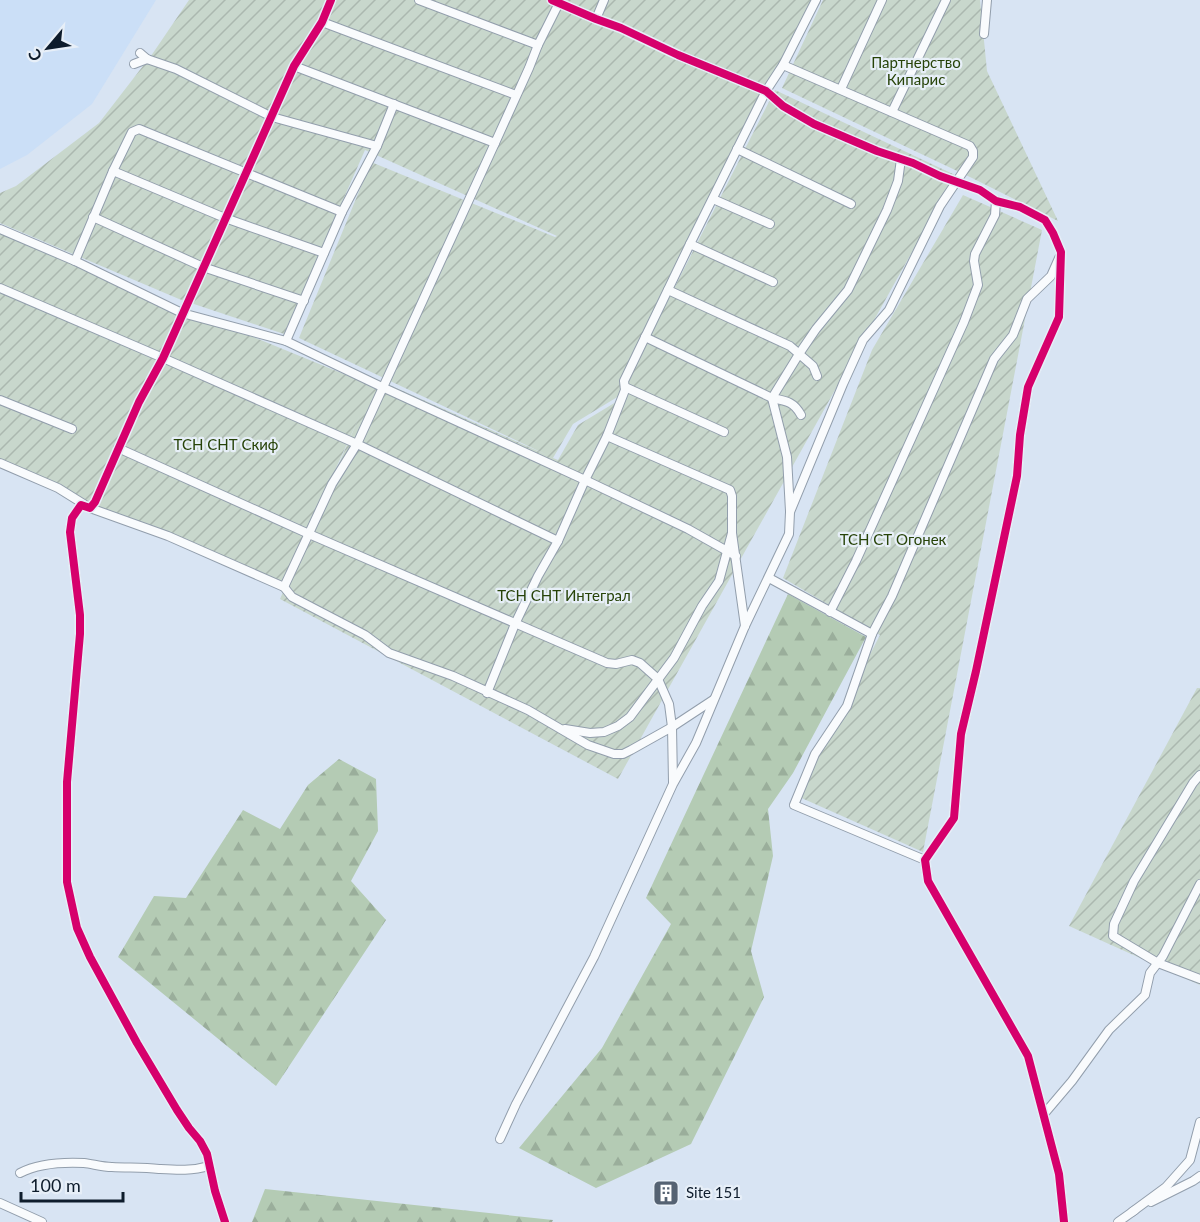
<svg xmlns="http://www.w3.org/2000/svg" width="1200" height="1222" font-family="Lato,sans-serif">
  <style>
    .built { fill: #cbdff7 }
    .forest { fill: url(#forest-firs) }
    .garden { fill: url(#garden-furrows); fill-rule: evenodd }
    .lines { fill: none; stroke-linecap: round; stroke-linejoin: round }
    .minor-casing { stroke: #929eac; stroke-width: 10 }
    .minor { stroke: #f9fbfd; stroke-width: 8 }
    .cycleway-casing { stroke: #e7eff8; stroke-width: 11 }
    .cycleway { stroke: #d6006c; stroke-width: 8 }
    .labels { text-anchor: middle; stroke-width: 4.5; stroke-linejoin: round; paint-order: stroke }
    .park-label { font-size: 15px; fill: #274308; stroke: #e7eff8 }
    .poi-label { font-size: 15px; fill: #0e1c2c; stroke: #e7eff8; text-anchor: start }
  </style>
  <defs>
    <pattern id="forest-firs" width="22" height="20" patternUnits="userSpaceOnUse" patternTransform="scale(1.5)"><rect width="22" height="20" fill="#b4cbb4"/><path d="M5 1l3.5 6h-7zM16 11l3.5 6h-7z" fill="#9aae9b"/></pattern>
    <pattern id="garden-furrows" width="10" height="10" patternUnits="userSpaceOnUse" patternTransform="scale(1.5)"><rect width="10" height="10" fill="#c8d7cc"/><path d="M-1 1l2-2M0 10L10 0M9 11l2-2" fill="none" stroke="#abb8af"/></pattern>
  </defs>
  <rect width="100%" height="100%" fill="#d8e4f3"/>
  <path class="built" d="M0,0h156l-64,104 -65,51 -27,14z"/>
  <g class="forest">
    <path d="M788,594l78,43 -73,136 -25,36 5,47 -22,95 13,46 -73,147 -95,44 -77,-40 83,-100 69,-124 -25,-26z"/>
    <path d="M339,759l37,20 2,52 -27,50 35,39 -110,166 -158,-129 36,-61 32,2 57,-88 37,19 28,-44z"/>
    <path d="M265,1189l288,31 -1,2h-300z"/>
  </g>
  <g class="garden">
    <path d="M189,0h626l-186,377 146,-287 180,85 -337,604 -338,-180 80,-184 -79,175 -281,-124v-233l373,153 3,-7 171,76 -248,-117 72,-176 184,75 2,-1 -192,-86 -81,184 -105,-35 -179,-76v-30l16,-7 83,-63 54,-70zM619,396l-3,6 -38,23 -20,35 -5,-2 20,-34z"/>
    <path d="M823,0h157l7,71 71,150 -86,-43 -190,-90z"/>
    <path d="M963,195l79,35 -119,622 -126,-56 83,-161 -97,-57 89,-228z"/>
    <path d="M1197,688h3v297l-131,-59z"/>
  </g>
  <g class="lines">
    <defs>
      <g id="minor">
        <path d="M419,0l119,45"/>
        <path d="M552,0l44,19 25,9 57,27 88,36 17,15 31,18 63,27 36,12 27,13 40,14 16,11 24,6 25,13 8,13 8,19 -2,65 -31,70 -8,48 -3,41 -41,195 -15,63 -7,84 -29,42 3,21 100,175 31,118 5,48"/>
        <path d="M596,19l8,-19"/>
        <path d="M322,22l194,73"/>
        <path d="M984,34l3,-34"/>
        <path d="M140,53l7,6 29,10 96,48 105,29"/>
        <path d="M134,64l13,-5"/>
        <path d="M294,66l201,77"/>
        <path d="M841,89l41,-89"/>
        <path d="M892,112l54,-112"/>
        <path d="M737,149l114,55"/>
        <path d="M113,171l112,47 99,35"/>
        <path d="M713,199l57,25"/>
        <path d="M93,217l110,50 101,34"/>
        <path d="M0,229l75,32 107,52 104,28 96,46 203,93 103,49 48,27"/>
        <path d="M690,244l83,38"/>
        <path d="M75,261l38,-90 19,-39 7,-3 203,83"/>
        <path d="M0,288l163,70 194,86 201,97"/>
        <path d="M668,290l122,56 23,20 4,10"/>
        <path d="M645,337l127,61c15,3 22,4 29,17"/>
        <path d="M286,341l56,-129 35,-66 17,-42"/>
        <path d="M625,387l99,45"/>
        <path d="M0,400l72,29"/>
        <path d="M607,436l123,54 2,6v37l13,93"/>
        <path d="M118,448l191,86 298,129 9,1 16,-4 8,3 18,16 11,25 3,23 1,55"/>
        <path d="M0,463l58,25 32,20 78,28 116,51 8,10 73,38 24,18 64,23 75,34 60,35 26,9h9l8,-4 41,-23 41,-27"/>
        <path d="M790,511l-3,-54 -15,-59 27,-44 17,-25 32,-39 39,-80 11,-29 3,-22"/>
        <path d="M769,578l103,56"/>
        <path d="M284,587l48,-103 25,-40 138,-301 34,-75 9,-23 21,-42"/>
        <path d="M830,612l26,-51 108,-239 14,-37 -4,-24 1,-7 20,-39 1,-14"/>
        <path d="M487,693l28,-69 23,-48 20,-35 27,-61 22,-44 18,-46 -1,-9 66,-137 76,-153 17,-26 33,-65"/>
        <path d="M565,729l25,4 14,-1 14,-6 12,-9 44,-59 28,-52 17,-25 13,-48"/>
        <path d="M1200,775l-7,8 -59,98 -20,43 -1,12 45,27 42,16"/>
        <path d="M925,860l-131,-55 21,-51 32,-48 25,-72 20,-38 102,-237 19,-24 14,-36 24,-23 8,-18"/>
        <path d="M1044,1114l28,-33 37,-51 36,-35 5,-22 13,-17 37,-72"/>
        <path d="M500,1139l16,-35 78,-147 79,-173 23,-41 49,-117 44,-92 1,-22 53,-128 20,-44 26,-30 51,-104 33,-49v-6l-3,-5 -187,-81"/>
        <path d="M20,1173c19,-10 43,-11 64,-10 9,1 18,4 28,4 15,1 31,0 47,2 18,1 33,2 50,-3"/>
        <path d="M1151,1202l42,-21 7,-5"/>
        <path d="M0,1203l42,19"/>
        <path d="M1132,1212l34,-25 24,-27 10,-38"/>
        <path d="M225,1222l-10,-31 -8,-37 -7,-13 -11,-13 -12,-18 -40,-67 -47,-86 -13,-29 -10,-46v-100l13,-148v-19l-10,-83 2,-14 9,-13 9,3 5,-6 44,-100 24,-44 131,-292 28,-44 9,-22"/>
        <path d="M1118,1222l17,-12"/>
      </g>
    </defs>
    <use href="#minor" class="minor-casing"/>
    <use href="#minor" class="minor"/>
    <defs>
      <g id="cycleway">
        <path d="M552,0l44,19 25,9 57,27 88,36 17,15 31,18 63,27 36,12 27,13 40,14 16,11 24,6 25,13 8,13 8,19 -2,65 -31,70 -8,48 -3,41 -41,195 -15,63 -7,84 -29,42 3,21 100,175 31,118 5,48"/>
        <path d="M225,1222l-10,-31 -8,-37 -7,-13 -11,-13 -12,-18 -40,-67 -47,-86 -13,-29 -10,-46v-100l13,-148v-19l-10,-83 2,-14 9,-13 9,3 5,-6 44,-100 24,-44 131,-292 28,-44 9,-22"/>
      </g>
    </defs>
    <use href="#cycleway" class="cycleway-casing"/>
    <use href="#cycleway" class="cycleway"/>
  </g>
  <defs>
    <symbol id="building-square" viewBox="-11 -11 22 22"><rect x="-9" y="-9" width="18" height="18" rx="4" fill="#556272" stroke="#e7eff8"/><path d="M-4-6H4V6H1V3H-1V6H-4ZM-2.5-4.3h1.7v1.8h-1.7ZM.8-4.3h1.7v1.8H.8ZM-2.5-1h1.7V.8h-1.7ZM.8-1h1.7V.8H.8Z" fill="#fff"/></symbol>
  </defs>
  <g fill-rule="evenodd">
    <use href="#building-square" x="651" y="1178" width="30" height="30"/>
  </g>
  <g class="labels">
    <g class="park-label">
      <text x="916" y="68">Партнерство<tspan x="916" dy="17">Кипарис</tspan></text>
      <text x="226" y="450">ТСН СНТ Скиф</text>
      <text x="893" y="545">ТСН СТ Огонек</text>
      <text x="564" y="601">ТСН СНТ Интеграл</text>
    </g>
    <g class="poi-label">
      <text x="686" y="1198">Site 151</text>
    </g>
  </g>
  <g transform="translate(48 48) rotate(241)" stroke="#e7eff8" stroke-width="4.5" paint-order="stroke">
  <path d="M0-4.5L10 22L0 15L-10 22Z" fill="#0e1c2c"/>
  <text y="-9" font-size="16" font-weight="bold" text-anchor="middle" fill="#0e1c2c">С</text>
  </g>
  <path d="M21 1192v9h102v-9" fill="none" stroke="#0e1c2c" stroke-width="3"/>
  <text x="30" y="1192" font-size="18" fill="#0e1c2c" stroke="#e7eff8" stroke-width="4.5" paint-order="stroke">100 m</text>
</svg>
